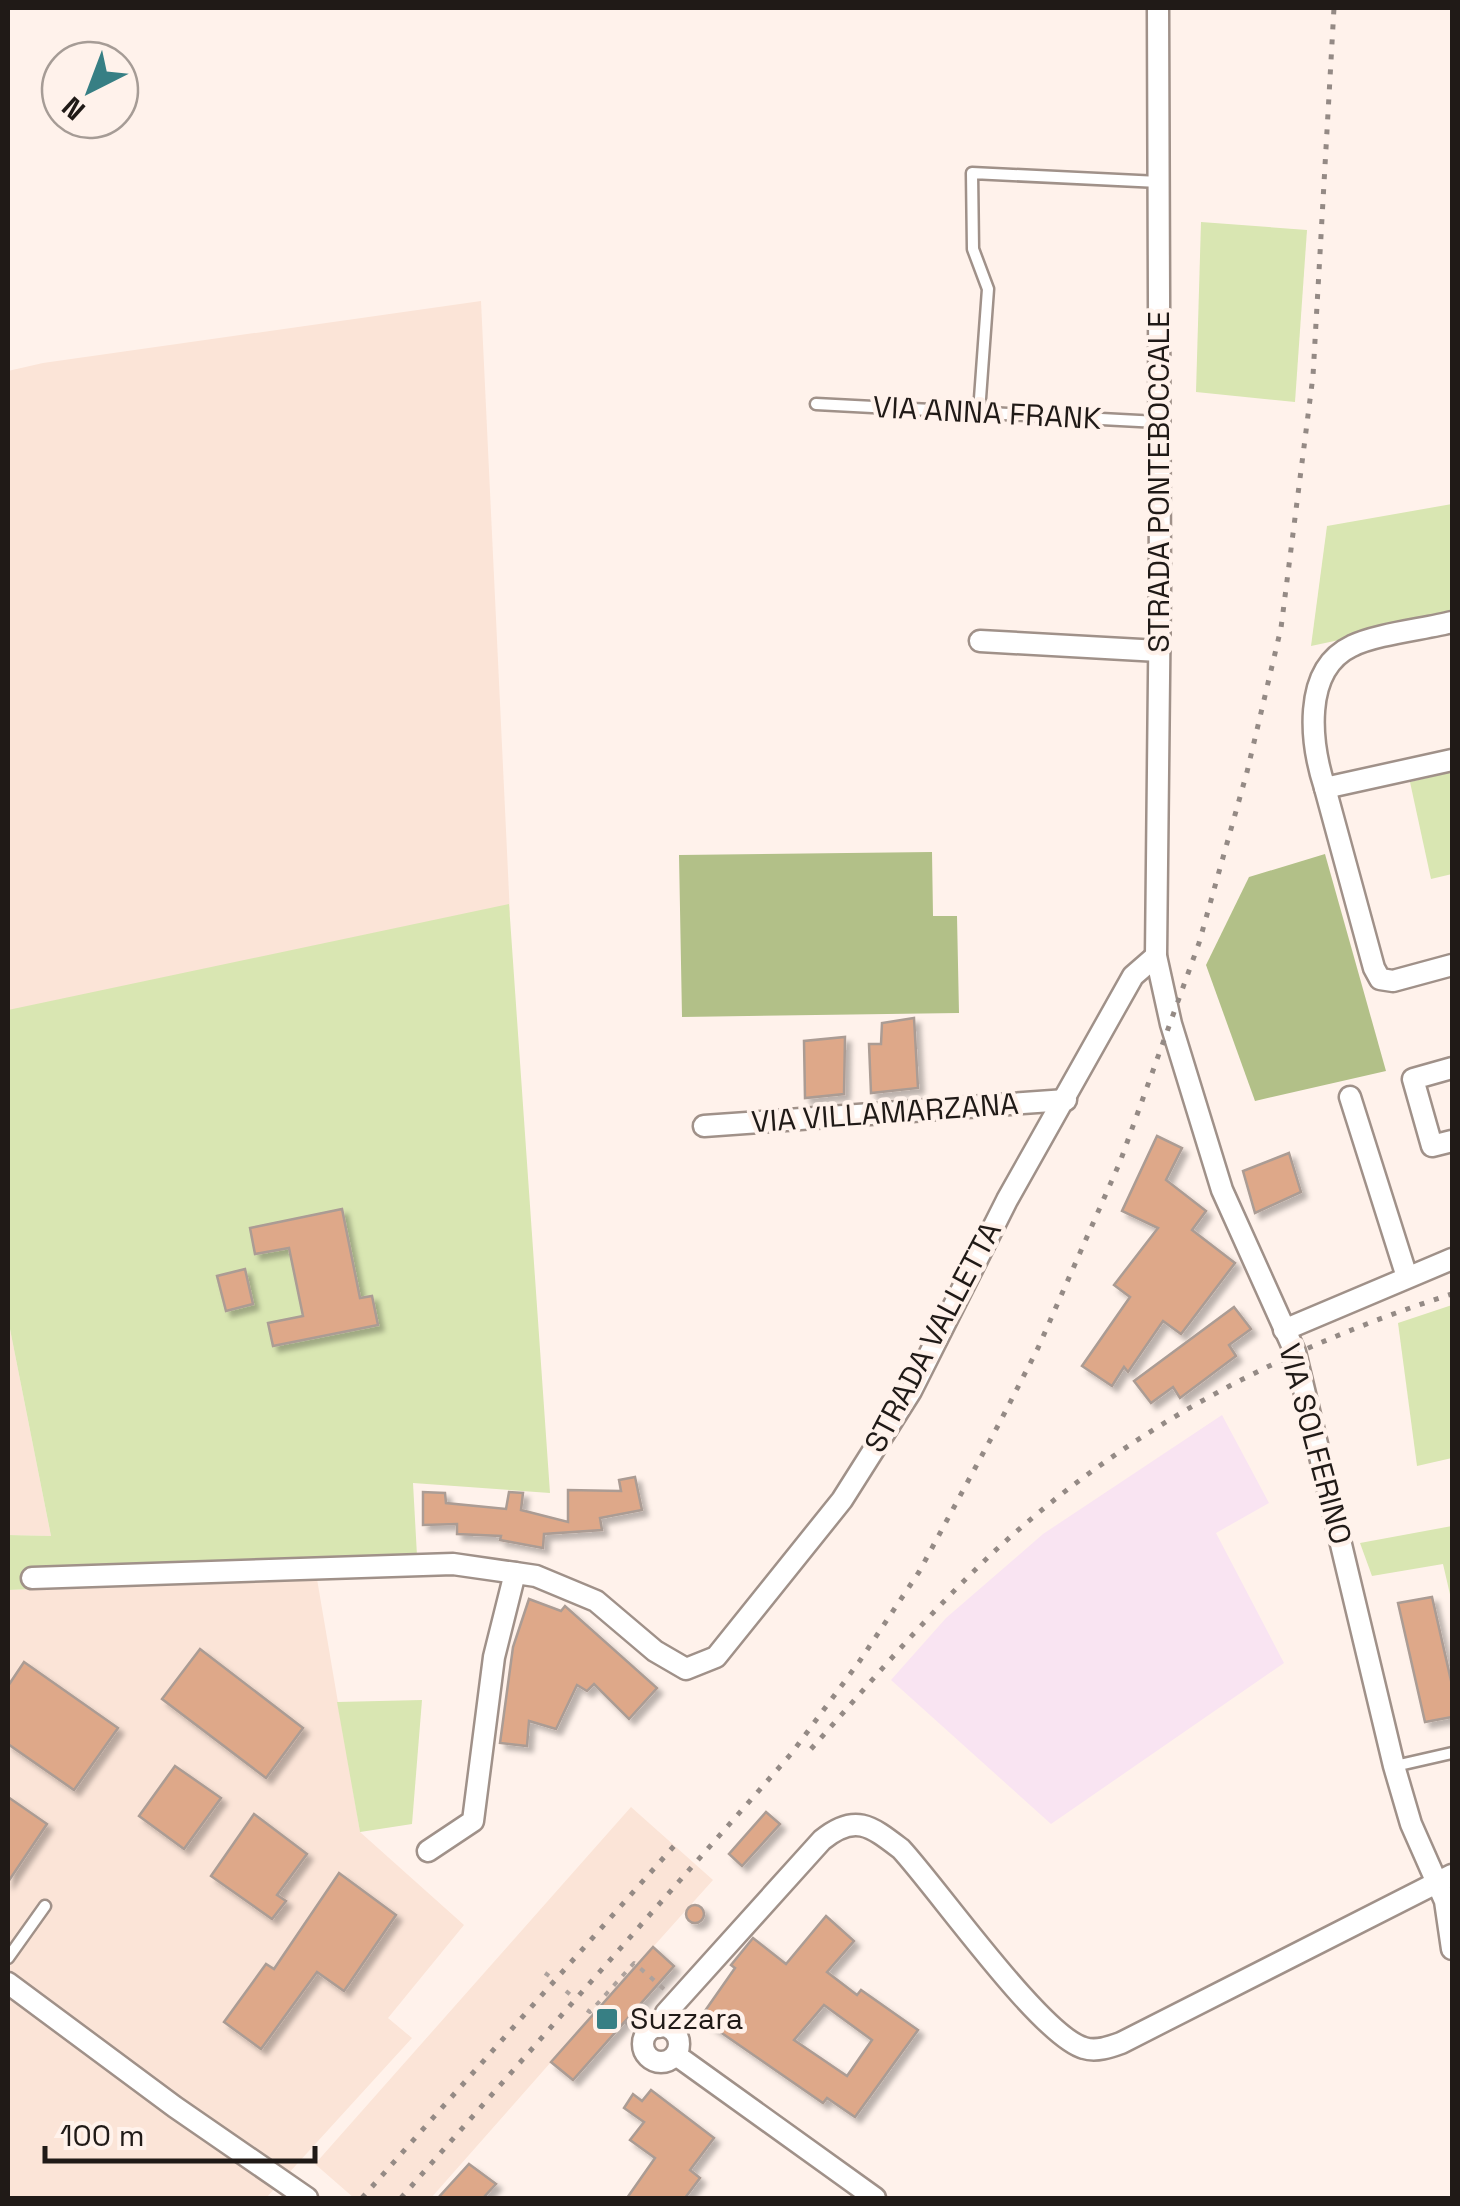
<svg xmlns="http://www.w3.org/2000/svg" width="1460" height="2206" font-family="'Space Grotesk',sans-serif">
  <style>
    .commercial { fill: #f9e4f2 }
    .built { fill: #fbe4d7 }
    .green { fill: #d9e6b2 }
    .forest { fill: #b2c088 }
    .building { fill: #dea889; stroke: #ab9c94; stroke-width: 2.5; fill-rule: evenodd; filter: url(#shadow) }
    .lines { fill: none; stroke-linecap: round; stroke-linejoin: round }
    .lane-casing { stroke: #a09189; stroke-width: 15 }
    .street-casing { stroke: #a09189; stroke-width: 25 }
    .path { stroke: #ada29d; stroke-width: 4; stroke-dasharray: 5 8; stroke-linecap: butt }
    .lane { stroke: #fff; stroke-width: 10 }
    .street { stroke: #fff; stroke-width: 20 }
    .rail { stroke: #948a85; stroke-width: 5; stroke-dasharray: 5 10; stroke-linecap: butt }
    .poi-dot { fill: #377f84; stroke: #fff2eb; stroke-width: 4 }
    .labels { text-anchor: middle; stroke-width: 9; stroke-linejoin: round; paint-order: stroke }
    .street-label { font-size: 30px; fill: #201a17; stroke: #fff2eb }
    .poi-label { font-size: 30px; fill: #201a17; stroke: #fff2eb; text-anchor: start }
  </style>
  <defs>
    <filter id="shadow"><feDropShadow dx="5.5" dy="5.5" stdDeviation="2.5" flood-color="#0004"/></filter>
  </defs>
  <rect width="100%" height="100%" fill="#fff2eb"/>
  <path class="commercial" d="M1222,1415l47,88 -53,30 68,130 -233,161 -160,-144 55,-62 97,-84z"/>
  <g class="built">
    <path d="M481,301l29,614 -502,102v-646l35,-8z"/>
    <path d="M8,1319l43,217 -43,-1z"/>
    <path d="M317,1579l43,253 104,93 -76,93 24,20 -146,160h-258v-608z"/>
    <path d="M631,1807l82,73 -60,67 21,19 -101,115 -22,-19 -120,136h-77l-39,-34z"/>
  </g>
  <g class="green">
    <path d="M1201,222l106,8 -12,172 -99,-10z"/>
    <path d="M1452,504v112l-141,30 16,-120z"/>
    <path d="M1452,772v102l-21,5 -21,-97z"/>
    <path d="M509,904l41,589 -137,-10 5,91 -410,16v-55l43,1 -43,-217v-309z"/>
    <path d="M1452,1305v153l-35,8 -19,-143z"/>
    <path d="M1452,1526v77l-9,-39 -71,12 -12,-33z"/>
    <path d="M422,1700l-10,124 -52,8 -23,-130z"/>
  </g>
  <g class="forest">
    <path d="M932,852l1,64h24l2,97 -277,4 -3,-162z"/>
    <path d="M1325,854l61,217 -131,30 -49,-136 43,-88z"/>
  </g>
  <g class="building">
    <path d="M914,1018l4,70 -47,5 -2,-49h12l1,-21z"/>
    <path d="M845,1037l-1,57 -39,4 -1,-57z"/>
    <path d="M1157,1136l25,12 -16,32 40,31 -14,19 43,33 -54,71 -18,-13 -35,51 -4,-5 -12,19 -30,-20 48,-69 -16,-12 44,-57 -36,-17z"/>
    <path d="M1289,1153l12,39 -46,21 -12,-42z"/>
    <path d="M342,1209l18,89 12,-2 6,29 -105,21 -5,-23 35,-7 -14,-68 -34,6 -5,-26z"/>
    <path d="M245,1269l8,35 -27,7 -9,-35z"/>
    <path d="M1234,1307l17,22 -22,16 7,11 -56,42 -7,-11 -22,16 -17,-22z"/>
    <path d="M635,1477l7,33 -42,8 2,12 -58,4 -1,14 -43,-8 1,-4 -44,-2v-10l-34,1v-33l22,1 1,10 60,6 3,-17 14,1 -2,17 47,12v-32l53,1 -2,-11z"/>
    <path d="M1432,1597l20,88v32l-27,5 -27,-119z"/>
    <path d="M529,1599l32,12 4,-5 92,82 -28,31 -35,-35 -7,7 -10,-6 -21,44 -27,-8 -2,25 -27,-3 13,-96z"/>
    <path d="M200,1649l103,79 -37,50 -104,-79z"/>
    <path d="M24,1662l94,66 -44,62 -66,-46v-58z"/>
    <path d="M175,1766l46,32 -37,51 -45,-33z"/>
    <path d="M8,1797l39,27 -39,58z"/>
    <path d="M766,1812l14,12 -38,42 -13,-12z"/>
    <path d="M254,1814l53,40 -30,41 9,6 -14,18 -61,-43z"/>
    <path d="M339,1873l57,42 -52,76 -27,-19 -56,77 -37,-27 42,-58 8,5z"/>
    <circle cx="695" cy="1914" r="9"/>
    <path d="M826,1916l28,25 -27,31 30,23 4,-5 57,40 -63,87 -28,-19 -4,5 -123,-85 35,-50 -4,-3 22,-27 33,26zM824,2005l48,35 -25,36 -53,-36z"/>
    <path d="M653,1947l21,19 -101,114 -22,-18z"/>
    <path d="M651,2090l63,48 -24,32 10,8 -15,20h-58l28,-40 -25,-18 14,-18 -20,-14 9,-14 9,7z"/>
    <path d="M469,2164l27,20 -13,14h-45z"/>
  </g>
  <g class="lines">
    <defs>
      <g id="lane">
        <path d="M816,404l342,18"/>
        <path d="M979,412l9,-123 -15,-40 -1,-76 187,9"/>
        <path d="M1395,1766l57,-13"/>
        <path d="M8,1958l37,-52"/>
      </g>
      <g id="street">
        <path d="M1158,8l2,578 -4,370 15,68 51,166 73,162 99,414 17,58 34,77 7,48"/>
        <path d="M980,641l179,10"/>
        <path d="M1452,760l-127,28 49,180 6,11 13,2 59,-16"/>
        <path d="M1325,788c-14,-43 -24,-118 27,-142 24,-12 73,-17 100,-24"/>
        <path d="M1452,1068l-39,11 19,67 20,-5"/>
        <path d="M1350,1097l57,180"/>
        <path d="M704,1126l362,-26"/>
        <path d="M1284,1330l168,-71"/>
        <path d="M32,1578l421,-14 83,12 60,25 59,50 31,18 30,-12 126,-157 69,-109 96,-191 126,-224 23,-20"/>
        <path d="M428,1851l45,-30 21,-164 21,-84"/>
        <path d="M8,1983l167,124 132,91"/>
        <circle cx="661" cy="2044" r="18"/>
        <path d="M659,2027l7,-14 156,-173c33,-27 49,-14 79,9 37,40 140,187 183,199 12,4 26,-1 37,-5l331,-168"/>
        <path d="M676,2055l199,143"/>
      </g>
    </defs>
    <use href="#lane" class="lane-casing"/>
    <use href="#street" class="street-casing"/>
    <g class="path">
      <path d="M545,1973l7,5"/>
      <path d="M566,1991l7,6"/>
      <path d="M587,2010l3,2 44,-49 30,26"/>
      <path d="M625,2021l4,4"/>
    </g>
    <use href="#lane" class="lane"/>
    <use href="#street" class="street"/>
    <g class="rail">
      <path d="M811,1749c61,-68 120,-139 187,-201 132,-121 285,-200 454,-254"/>
      <path d="M362,2198l312,-352"/>
      <path d="M401,2198l390,-444 68,-92 60,-90 82,-152 37,-72 82,-186 79,-219 48,-171 34,-144 32,-252 21,-368"/>
    </g>
  </g>
  <rect class="poi-dot" x="595" y="2007" width="24" height="24" rx="5"/>
  <g class="labels">
    <g class="street-label">
      <text transform="translate(987 413) rotate(3)" y="10">VIA ANNA FRANK</text>
      <text transform="translate(1159 482) rotate(-90)" y="10">STRADA PONTEBOCCALE</text>
      <text transform="translate(885 1113) rotate(-4)" y="10">VIA VILLAMARZANA</text>
      <text transform="translate(933 1337) rotate(-62)" y="10">STRADA VALLETTA</text>
      <text transform="translate(1315 1444) rotate(75)" y="10">VIA SOLFERINO</text>
    </g>
    <g class="poi-label">
      <text x="630" y="2029">Suzzara</text>
    </g>
  </g>
  <rect width="1460" height="2206" fill="none" stroke="#201a17" stroke-width="20"/>
  <g transform="translate(90 90) rotate(222)"><circle r="48" fill="#fff2eb" stroke="#a69c96" stroke-width="2.5"/>
  <path d="M0-8L18 38L0 25L-18 38Z" fill="#377f84"/>
  <text y="-15" font-size="28" font-weight="bold" text-anchor="middle" fill="#201a17">N</text>
  </g>
  <path d="M45 2146v15h270v-15" fill="none" stroke="#201a17" stroke-width="5"/>
  <text x="60" y="2146" font-size="30" fill="#201a17" stroke="#fff2eb" stroke-width="8" paint-order="stroke">100 m</text>
</svg>
